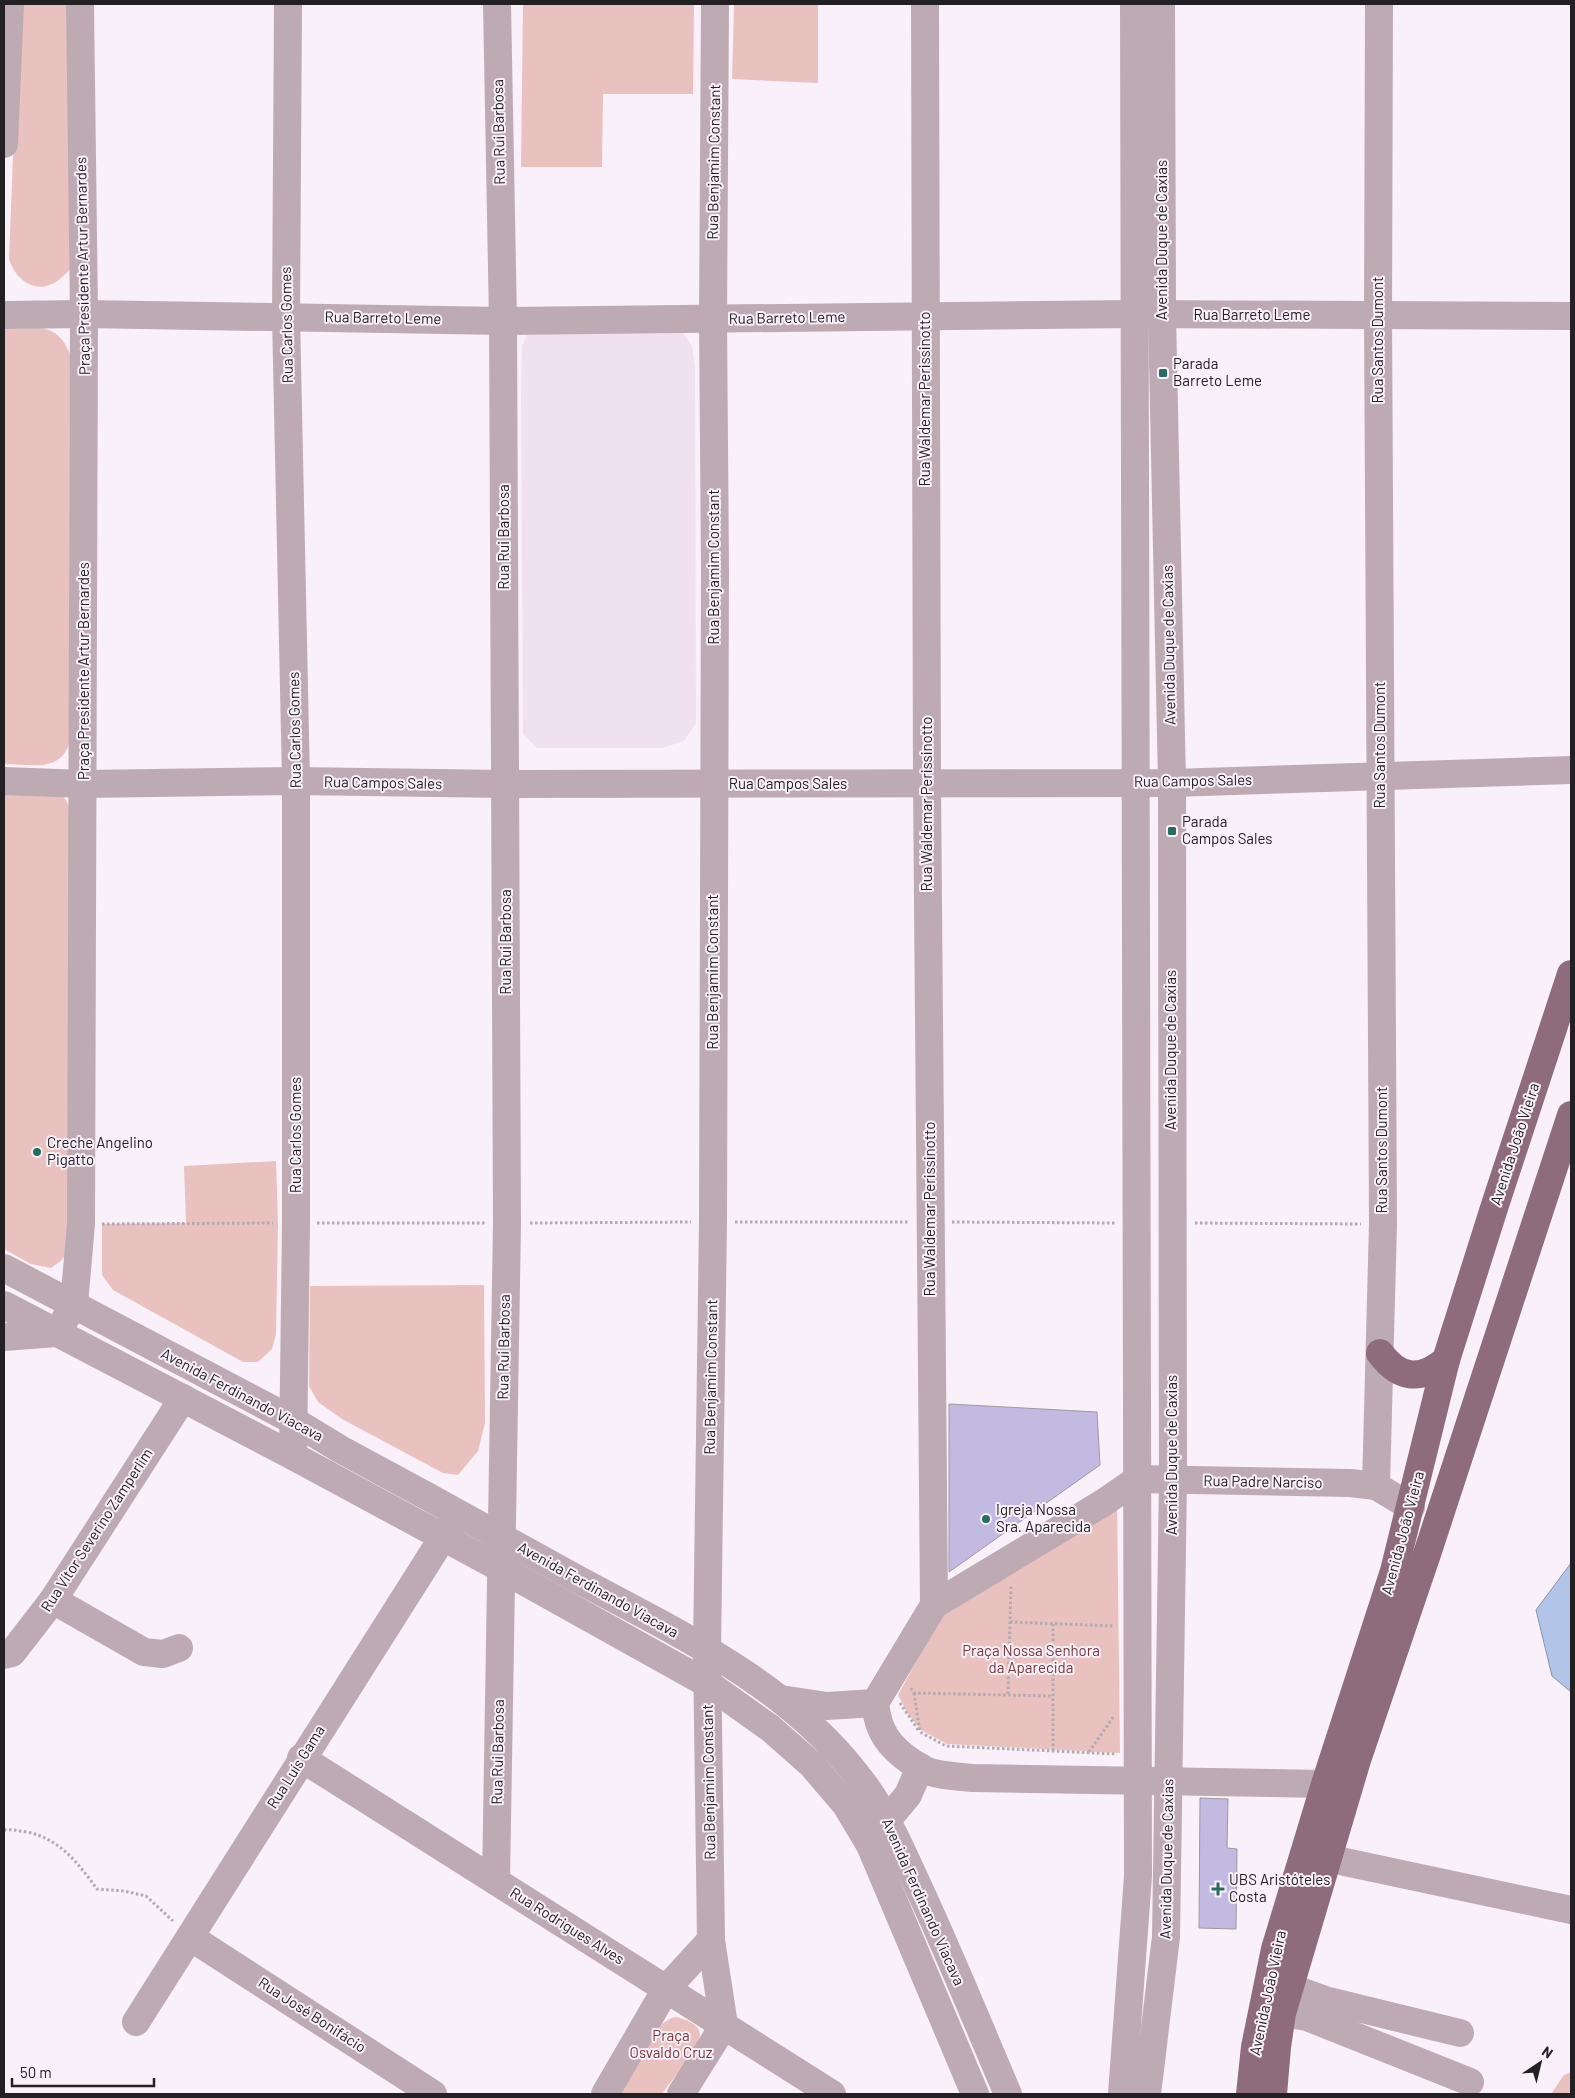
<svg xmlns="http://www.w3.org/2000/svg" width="1575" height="2098" font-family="Barlow,sans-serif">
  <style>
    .built { fill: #efe1f0 }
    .green { fill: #e9c2c0 }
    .water { fill: #b3c4e9; stroke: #8893ae }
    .building { fill: #c3bae2; stroke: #9b9aa4 }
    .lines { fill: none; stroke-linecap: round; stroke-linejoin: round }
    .path { stroke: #b1aab1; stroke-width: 3; stroke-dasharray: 2.5 2.5; stroke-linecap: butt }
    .minor { stroke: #beaab2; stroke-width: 28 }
    .major { stroke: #8e6c7b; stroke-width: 28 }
    .poi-dot { fill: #266c61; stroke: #f9f0f9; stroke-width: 2 }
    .labels { text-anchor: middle; stroke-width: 4; stroke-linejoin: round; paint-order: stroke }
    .street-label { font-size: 15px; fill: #232023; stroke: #f9f0f9 }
    .poi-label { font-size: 15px; fill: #232023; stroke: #f9f0f9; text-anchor: start }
    .park-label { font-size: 15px; fill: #753739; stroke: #f9f0f9 }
  </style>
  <rect width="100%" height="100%" fill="#f9f0f9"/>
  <path class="built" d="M528,332l155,1 9,13 3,20 1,357 -12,18 -22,7h-125l-14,-14 -2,-341 1,-47z"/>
  <g class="green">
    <path d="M19,4h52v265c-5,4 -9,9 -15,13 -21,13 -41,-3 -47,-23z"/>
    <path d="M523,4h171l-1,90h-90l-1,73h-81z"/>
    <path d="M734,4h84v79l-86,-4z"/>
    <path d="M40,328c16,2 24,11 30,26l-1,390c-9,29 -41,20 -65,20v-435z"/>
    <path d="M4,784h48l14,16 7,15 -5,435 -6,10 -11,8 -20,-4 -27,-15z"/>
    <path d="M276,1161l2,62 -2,111 -4,15 -14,13h-15l-130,-72 -11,-15v-51l84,-1 -2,-57z"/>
    <path d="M484,1285l1,138 -7,28 -20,24 -15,-2 -101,-54 -24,-17 -9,-16 1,-100z"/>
    <path d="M1117,1499l3,254 -173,-9 -26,-14 -13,-16 -10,-19 47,-86z"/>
    <path d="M676,2017c9,2 24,7 24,18 -1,11 -30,48 -38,59h-47l47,-70 9,-6z"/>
    <path d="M1571,2072v22h-20l13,-19z"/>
  </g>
  <path class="water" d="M1571,1563v129l-19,-16 -16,-66z"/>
  <g class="building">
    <path d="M949,1404l148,8 3,53 -151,107z"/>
    <path d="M1200,1798l28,1 -1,49 10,1 -1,80 -37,-1z"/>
  </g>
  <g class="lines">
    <g class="path">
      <path d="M735,1222h173"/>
      <path d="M952,1222l164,1"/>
      <path d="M317,1223h169"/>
      <path d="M530,1223l161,-1"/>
      <path d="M1195,1223l166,1"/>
      <path d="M102,1224l171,-1"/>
      <path d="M1010,1622l104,4"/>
      <path d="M911,1688l3,5 139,3"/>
      <path d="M914,1693l6,39 26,14 171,8"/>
      <path d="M1008,1694l3,-109"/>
      <path d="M900,1703l19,28"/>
      <path d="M1053,1751v-127"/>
      <path d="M1089,1752l25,-36"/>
      <path d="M4,1830c8,-1 15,1 23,2 33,7 51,31 70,57l27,2 22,5 27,25"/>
    </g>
    <g class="minor">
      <path d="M288,4l-2,312 10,465v442l-3,233"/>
      <path d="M925,4l2,780 7,821"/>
      <path d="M4,144l6,-140"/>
      <path d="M4,315l80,-1 419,7 631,-7 437,2"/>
      <path d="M4,781l80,3 212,-3 210,3 666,-1 399,-13"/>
      <path d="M4,1268l290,153 46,28c80,43 160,87 239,131 99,53 206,103 277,194 30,37 47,80 67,123 30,65 57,132 85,197"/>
      <path d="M4,1305l289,151 209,113 206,115 62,44 42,37 34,40 24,40 105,249"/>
      <path d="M4,1337l53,-4 17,-29 7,-80 3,-910 -4,-310"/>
      <path d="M1376,1486l7,-262 -5,-909 1,-311"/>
      <path d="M53,1600l91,52 19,2 16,-6"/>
      <path d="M4,1655l8,-2 41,-53 130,-202"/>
      <path d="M781,1699l46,7 48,-3"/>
      <path d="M875,1703l59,-98 169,-102 35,-24 212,4 26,3 35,21"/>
      <path d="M875,1703c3,29 14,44 38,60 6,3 11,7 17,9 14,4 29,5 43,6l352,6"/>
      <path d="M301,1758l531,336"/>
      <path d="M888,1819l20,-24 12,-28"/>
      <path d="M1328,1857l17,5 226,48"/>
      <path d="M496,1881l11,-658 -4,-902 -6,-317"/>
      <path d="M190,1937l243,157"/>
      <path d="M1289,1987l36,13 135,33"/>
      <path d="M1282,2013l25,4 163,65"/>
      <path d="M136,2022l316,-499"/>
      <path d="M605,2094l61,-105 45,-49"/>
      <path d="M681,2094l43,-69 -13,-85 -4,-291 6,-427 2,-653 -2,-250 2,-315"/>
      <path d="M1122,2094l16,-218 -4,-1872"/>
      <path d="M1147,2094l19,-157 7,-456 -1,-698 -10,-469 -1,-310"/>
    </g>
    <g class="major">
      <path d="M1380,1353c20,27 41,28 66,7"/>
      <path d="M1250,2094l5,-47 20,-98 50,-165 69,-213 52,-211 49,-155 76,-231"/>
      <path d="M1273,2094l4,-47 5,-34 75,-253 71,-209 143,-436"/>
    </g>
  </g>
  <g class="poi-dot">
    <rect x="1158" y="368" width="10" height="10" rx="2.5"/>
    <rect x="1167" y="826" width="10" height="10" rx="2.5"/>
    <circle cx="37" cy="1152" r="5"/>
    <circle cx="986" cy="1519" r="5"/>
    <path d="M1215.5 1881.5h5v5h5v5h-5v5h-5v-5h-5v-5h5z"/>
  </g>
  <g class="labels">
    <g class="street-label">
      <text transform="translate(499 132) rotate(-91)" y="5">Rua Rui Barbosa</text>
      <text transform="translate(714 162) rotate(-89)" y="5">Rua Benjamim Constant</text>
      <text transform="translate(1162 240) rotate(-90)" y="5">Avenida Duque de Caxias</text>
      <text transform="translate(83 266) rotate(-91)" y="5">Praça Presidente Artur Bernardes</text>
      <text x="1252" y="320">Rua Barreto Leme</text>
      <text transform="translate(383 318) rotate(1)" y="5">Rua Barreto Leme</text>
      <text transform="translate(787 318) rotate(-1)" y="5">Rua Barreto Leme</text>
      <text transform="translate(287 325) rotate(-91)" y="5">Rua Carlos Gomes</text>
      <text transform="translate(1378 340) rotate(-90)" y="5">Rua Santos Dumont</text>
      <text transform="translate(925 399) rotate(-90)" y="5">Rua Waldemar Perissinotto</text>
      <text transform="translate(504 537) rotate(-90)" y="5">Rua Rui Barbosa</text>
      <text transform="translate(714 567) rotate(-90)" y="5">Rua Benjamim Constant</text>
      <text transform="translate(1169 645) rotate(-91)" y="5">Avenida Duque de Caxias</text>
      <text transform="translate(84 671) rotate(-90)" y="5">Praça Presidente Artur Bernardes</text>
      <text transform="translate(295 730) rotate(-91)" y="5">Rua Carlos Gomes</text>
      <text transform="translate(1380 745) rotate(-90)" y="5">Rua Santos Dumont</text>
      <text transform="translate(1193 781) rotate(-1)" y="5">Rua Campos Sales</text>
      <text transform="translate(383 783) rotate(1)" y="5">Rua Campos Sales</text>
      <text x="788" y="789">Rua Campos Sales</text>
      <text transform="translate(927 804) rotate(-90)" y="5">Rua Waldemar Perissinotto</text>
      <text transform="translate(506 942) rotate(-90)" y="5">Rua Rui Barbosa</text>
      <text transform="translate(713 972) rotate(-90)" y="5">Rua Benjamim Constant</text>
      <text transform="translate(1171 1050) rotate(-90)" y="5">Avenida Duque de Caxias</text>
      <text transform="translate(296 1135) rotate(-90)" y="5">Rua Carlos Gomes</text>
      <text transform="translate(1515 1144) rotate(-72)" y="5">Avenida João Vieira</text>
      <text transform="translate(1382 1150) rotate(-90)" y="5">Rua Santos Dumont</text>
      <text transform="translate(930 1209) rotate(-90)" y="5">Rua Waldemar Perissinotto</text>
      <text transform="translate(504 1347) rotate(-89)" y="5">Rua Rui Barbosa</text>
      <text transform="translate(711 1377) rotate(-89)" y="5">Rua Benjamim Constant</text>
      <text transform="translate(242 1395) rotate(28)" y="5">Avenida Ferdinando Viacava</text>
      <text transform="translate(1172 1455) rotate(-90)" y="5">Avenida Duque de Caxias</text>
      <text transform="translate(1263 1482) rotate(1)" y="5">Rua Padre Narciso</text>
      <text transform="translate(97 1530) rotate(-57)" y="5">Rua Vítor Severino Zamperlim</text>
      <text transform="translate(1403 1533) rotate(-75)" y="5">Avenida João Vieira</text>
      <text transform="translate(598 1590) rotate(29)" y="5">Avenida Ferdinando Viacava</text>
      <text transform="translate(498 1752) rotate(-89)" y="5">Rua Rui Barbosa</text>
      <text transform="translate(296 1767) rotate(-58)" y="5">Rua Luís Gama</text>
      <text transform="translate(709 1782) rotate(-91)" y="5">Rua Benjamim Constant</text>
      <text transform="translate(1167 1859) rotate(-89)" y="5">Avenida Duque de Caxias</text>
      <text transform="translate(923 1902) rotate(66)" y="5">Avenida Ferdinando Viacava</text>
      <text transform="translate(567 1926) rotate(32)" y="5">Rua Rodrigues Alves</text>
      <text transform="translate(1268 1993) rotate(-78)" y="5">Avenida João Vieira</text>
      <text transform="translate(312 2015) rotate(33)" y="5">Rua José Bonifácio</text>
    </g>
    <g class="poi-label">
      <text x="1173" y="369">Parada<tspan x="1173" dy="17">Barreto Leme</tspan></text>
      <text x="1182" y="827">Parada<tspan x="1182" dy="17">Campos Sales</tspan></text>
      <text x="47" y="1148">Creche Angelino<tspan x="47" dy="17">Pigatto</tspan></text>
      <text x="996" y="1515">Igreja Nossa<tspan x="996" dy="17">Sra. Aparecida</tspan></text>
      <text x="1229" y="1885">UBS Aristóteles<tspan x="1229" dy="17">Costa</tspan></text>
    </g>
    <g class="park-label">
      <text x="1031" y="1656">Praça Nossa Senhora<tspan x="1031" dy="17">da Aparecida</tspan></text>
      <text x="671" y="2041">Praça<tspan x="671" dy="17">Osvaldo Cruz</tspan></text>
    </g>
  </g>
  <rect width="1575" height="2098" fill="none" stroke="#232023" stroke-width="10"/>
  <g transform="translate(1540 2063) rotate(35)" stroke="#f9f0f9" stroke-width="4" paint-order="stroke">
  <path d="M0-4L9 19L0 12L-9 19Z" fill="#232023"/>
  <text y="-8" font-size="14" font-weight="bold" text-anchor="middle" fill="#232023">N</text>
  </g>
  <path d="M12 2078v8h142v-8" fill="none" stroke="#232023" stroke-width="2.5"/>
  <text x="20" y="2078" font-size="15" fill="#232023" stroke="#f9f0f9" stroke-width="4" paint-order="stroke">50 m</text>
</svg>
